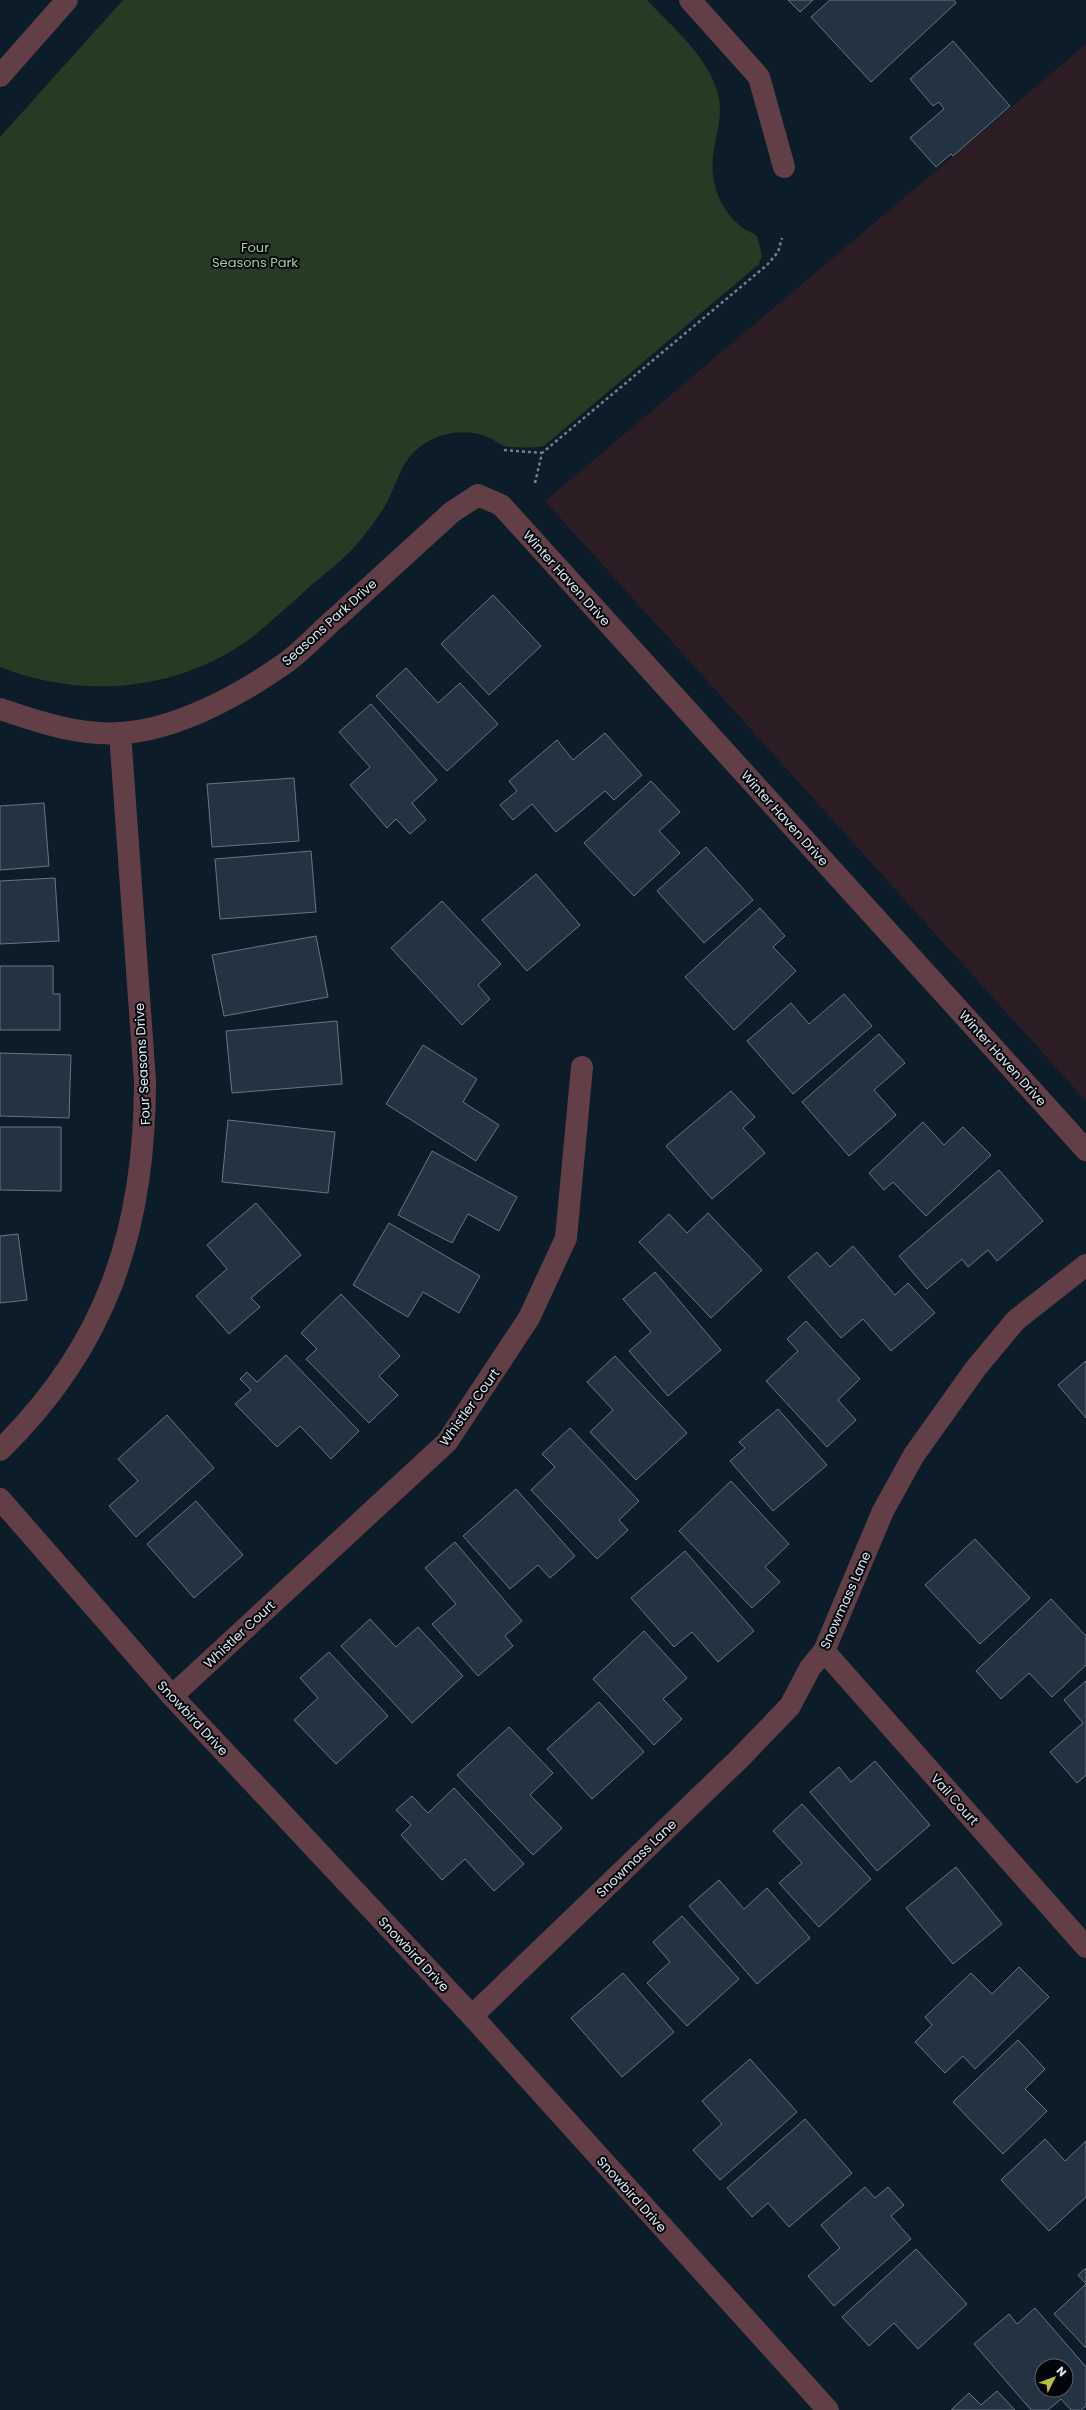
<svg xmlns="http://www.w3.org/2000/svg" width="1086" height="2410" font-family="Poppins,sans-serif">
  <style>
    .education { fill: #2c1c24 }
    .green { fill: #273a23 }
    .building { fill: #233341; stroke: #647787; fill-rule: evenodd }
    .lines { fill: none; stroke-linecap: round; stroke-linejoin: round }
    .path { stroke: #75818d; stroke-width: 2.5; stroke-dasharray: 3 3; stroke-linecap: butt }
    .minor { stroke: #623f47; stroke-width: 22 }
    .labels { text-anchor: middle; stroke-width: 4; stroke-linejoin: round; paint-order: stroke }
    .park-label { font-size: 13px; fill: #a5cd9c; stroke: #02060b }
    .street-label { font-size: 13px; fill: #dee8f2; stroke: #02060b }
  </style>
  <rect width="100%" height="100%" fill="#0d1c29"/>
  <path class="education" d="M1086,44v1057l-541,-600z"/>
  <path class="green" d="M123,0h524c25,27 61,56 71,94 5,20 -1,36 -4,56 -6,30 6,63 32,80 4,2 7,3 11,6l5,19 -3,9 -215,182c-9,2 -30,2 -39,0 -5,-1 -10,-6 -15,-8 -20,-9 -44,-7 -63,4 -27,16 -28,39 -42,64 -7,11 -15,22 -23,32 -14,19 -37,35 -55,51 -20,18 -39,36 -60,52 -73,51 -166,58 -247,26v-530z"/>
  <g class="building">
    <path d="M788,0h25l-13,12z"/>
    <path d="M830,0h124l2,3 -85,79 -60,-65z"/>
    <path d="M953,41l57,65 -57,50 -2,-2 -15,13 -26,-29 34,-29 -5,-7 -6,4 -23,-27z"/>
    <path d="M493,595l48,51 -52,49 -48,-51z"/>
    <path d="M406,668l32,35 22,-20 38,41 -51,47 -71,-75z"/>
    <path d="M371,704l66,76 -25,23 14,17 -16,14 -14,-15 -9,9 -37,-43 20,-18 -31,-35z"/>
    <path d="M605,733l37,42 -28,25 -9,-9 -49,41 -24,-28 -19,16 -13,-15 17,-14 -8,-10 48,-41 16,20z"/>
    <path d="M294,778l5,63 -87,6 -5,-63z"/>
    <path d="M651,781l29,31 -21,19 21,22 -46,43 -50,-53z"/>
    <path d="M44,803l5,63 -49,4v-64z"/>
    <path d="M706,847l47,53 -49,43 -47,-52z"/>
    <path d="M311,851l5,61 -96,7 -5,-60z"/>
    <path d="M536,874l44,51 -53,46 -45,-51z"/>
    <path d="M55,878l4,63 -59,3v-63z"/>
    <path d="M442,901l59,63 -23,21 12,14 -28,26 -71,-77z"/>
    <path d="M760,908l25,28 -12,11 23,24 -62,59 -49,-53z"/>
    <path d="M316,936l12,61 -104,19 -12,-61z"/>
    <path d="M0,966h53v28h7v36h-60z"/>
    <path d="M844,994l28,32 -79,68 -46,-53 44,-38 18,21z"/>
    <path d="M337,1021l5,63 -110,9 -6,-62z"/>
    <path d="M879,1034l26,29 -31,27 22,25 -47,41 -47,-54z"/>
    <path d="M423,1045l54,34 -14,23 36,23 -23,36 -90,-57z"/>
    <path d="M0,1053l71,2 -2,63 -69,-2z"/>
    <path d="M731,1091l24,26 -12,11 22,25 -53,46 -46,-53z"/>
    <path d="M228,1120l107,12 -7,61 -106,-11z"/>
    <path d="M923,1122l21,23 19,-18 28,28 -65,61 -33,-34 -9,8 -15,-17z"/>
    <path d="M0,1127h61v64l-61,-1z"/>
    <path d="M432,1151l85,46 -18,34 -31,-17 -16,29 -54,-28z"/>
    <path d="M999,1170l44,51 -46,40 -9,-11 -20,17 -6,-8 -35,30 -28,-33z"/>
    <path d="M256,1203l45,52 -50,43 9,9 -31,27 -33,-38 31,-27 -20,-24z"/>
    <path d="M708,1213l54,57 -51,48 -72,-76 30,-28 18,19z"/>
    <path d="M389,1223l91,53 -21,37 -36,-21 -15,25 -55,-32z"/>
    <path d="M18,1234l9,66 -27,3v-67z"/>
    <path d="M853,1246l42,49 13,-12 27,30 -44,38 -28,-32 -22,19 -53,-61 29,-25 13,15z"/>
    <path d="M655,1272l66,78 -53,46 -39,-45 22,-19 -28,-33z"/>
    <path d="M341,1294l59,62 -21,20 19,19 -29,28 -63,-64 11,-10 -16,-16z"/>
    <path d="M806,1321l54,58 -22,21 18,20 -29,27 -61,-66 32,-30 -11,-12z"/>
    <path d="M286,1355l73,76 -28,28 -31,-33 -23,21 -42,-43 16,-14 -11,-11 7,-7 10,10z"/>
    <path d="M615,1356l72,77 -51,47 -46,-48 23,-22 -26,-28z"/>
    <path d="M1086,1361v57l-28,-33z"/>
    <path d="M778,1409l49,56 -54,46 -43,-50 15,-13 -6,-6z"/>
    <path d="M167,1415l47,53 -78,69 -27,-31 29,-25 -20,-22z"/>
    <path d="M570,1428l69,73 -20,19 9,10 -31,29 -66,-69 24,-23 -13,-13z"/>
    <path d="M731,1481l58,63 -24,23 15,15 -28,26 -73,-77z"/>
    <path d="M516,1489l59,67 -25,22 -12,-13 -28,24 -47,-53z"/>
    <path d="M196,1501l47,54 -49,43 -47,-54z"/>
    <path d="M975,1539l55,59 -50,46 -55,-59z"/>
    <path d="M455,1542l67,79 -17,15 8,10 -35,30 -46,-52 24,-20 -31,-36z"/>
    <path d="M685,1551l69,80 -36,31 -26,-30 -18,15 -43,-49z"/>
    <path d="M1051,1599l35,37v29l-34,32 -23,-24 -28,26 -25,-28z"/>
    <path d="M370,1619l26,28 22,-20 45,49 -51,47 -71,-77z"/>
    <path d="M644,1631l43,47 -24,21 19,20 -28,26 -61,-66z"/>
    <path d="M329,1652l59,64 -52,48 -42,-44 24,-22 -18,-20z"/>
    <path d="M1086,1681v94l-9,8 -27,-31 33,-29 -19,-23z"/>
    <path d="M599,1702l45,50 -52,47 -45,-50z"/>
    <path d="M509,1727l44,46 -23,22 32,33 -29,27 -76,-80z"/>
    <path d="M875,1761l55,64 -53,46 -67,-79 29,-25 12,15z"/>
    <path d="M454,1788l70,76 -30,27 -29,-32 -23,21 -41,-45 10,-10 -15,-15 16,-14 16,17z"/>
    <path d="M802,1804l69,75 -52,48 -40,-44 23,-20 -29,-32z"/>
    <path d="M956,1867l46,57 -49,40 -47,-56z"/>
    <path d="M719,1880l25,29 23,-21 43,50 -53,46 -68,-78z"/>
    <path d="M682,1916l57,63 -52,47 -40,-43 23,-21 -17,-20z"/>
    <path d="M1019,1967l30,30 -74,72 -12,-13 -18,17 -30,-31 17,-17 -7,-8 46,-44 21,21z"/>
    <path d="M623,1973l51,59 -52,45 -51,-59z"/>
    <path d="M1018,2040l27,29 -20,20 22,22 -44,43 -50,-52z"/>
    <path d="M750,2059l47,53 -77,68 -27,-30 29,-26 -20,-23z"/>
    <path d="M805,2119l47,54 -63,54 -21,-24 -16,14 -25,-29z"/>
    <path d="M1045,2139l20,22 21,-20v56l-37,34 -48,-51z"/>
    <path d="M865,2187l10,11 13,-11 16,18 -13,11 20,23 -77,67 -26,-30 32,-28 -19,-23z"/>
    <path d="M916,2249l51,55 -49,45 -24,-26 -25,23 -27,-29z"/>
    <path d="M1086,2268v80l-32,-34 32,-30 -8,-9z"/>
    <path d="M1035,2308l51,59v39l-5,4h-10l-10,-11 -13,11h-17l-57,-66 35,-30 8,10zM1042,2366h24v24h-24z"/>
    <path d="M997,2391l18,19h-64l18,-17 12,12z"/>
  </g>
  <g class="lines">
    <g class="path">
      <path d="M504,450l38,3"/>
      <path d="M535,483l7,-30 225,-188 11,-13 4,-14"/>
    </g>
    <g class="minor">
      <path d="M690,0l69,77 25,90"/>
      <path d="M0,76l67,-76"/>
      <path d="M0,709c38,13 80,27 121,24 55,-3 117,-37 163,-69 19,-13 36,-33 54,-48 38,-35 76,-69 114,-104l26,-17 23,10 585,645"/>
      <path d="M0,1450c107,-104 145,-221 145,-369l-25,-348"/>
      <path d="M0,1499l172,197 300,320 356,394"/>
      <path d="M824,1651l262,296"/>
      <path d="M172,1696l275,-254 82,-124 37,-80 16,-171"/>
      <path d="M472,2016l267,-257 51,-53 20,-38 14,-17 59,-140 31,-56 62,-87 40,-48 70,-55"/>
    </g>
  </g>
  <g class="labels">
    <g class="park-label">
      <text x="255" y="252">Four<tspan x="255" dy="15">Seasons Park</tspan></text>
    </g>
    <g class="street-label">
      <text transform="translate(567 578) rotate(48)" y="5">Winter Haven Drive</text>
      <text transform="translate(329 622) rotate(-42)" y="5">Seasons Park Drive</text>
      <text transform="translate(785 818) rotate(48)" y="5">Winter Haven Drive</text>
      <text transform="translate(1003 1058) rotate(48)" y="5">Winter Haven Drive</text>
      <text transform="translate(142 1064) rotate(-93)" y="5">Four Seasons Drive</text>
      <text transform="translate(469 1407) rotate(-54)" y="5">Whistler Court</text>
      <text transform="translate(845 1600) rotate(-66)" y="5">Snowmass Lane</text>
      <text transform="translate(239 1634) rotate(-43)" y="5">Whistler Court</text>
      <text transform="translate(193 1718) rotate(47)" y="5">Snowbird Drive</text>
      <text transform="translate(955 1799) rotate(48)" y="5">Vail Court</text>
      <text transform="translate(636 1858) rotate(-44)" y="5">Snowmass Lane</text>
      <text transform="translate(414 1954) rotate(47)" y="5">Snowbird Drive</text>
      <text transform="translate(632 2194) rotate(48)" y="5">Snowbird Drive</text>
    </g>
  </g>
  <g transform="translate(1054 2378) rotate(48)"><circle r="19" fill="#02060b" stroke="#5a6067"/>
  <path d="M0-3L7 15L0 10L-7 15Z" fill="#bcbf43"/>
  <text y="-6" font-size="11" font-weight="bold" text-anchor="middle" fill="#dee8f2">N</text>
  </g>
</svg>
